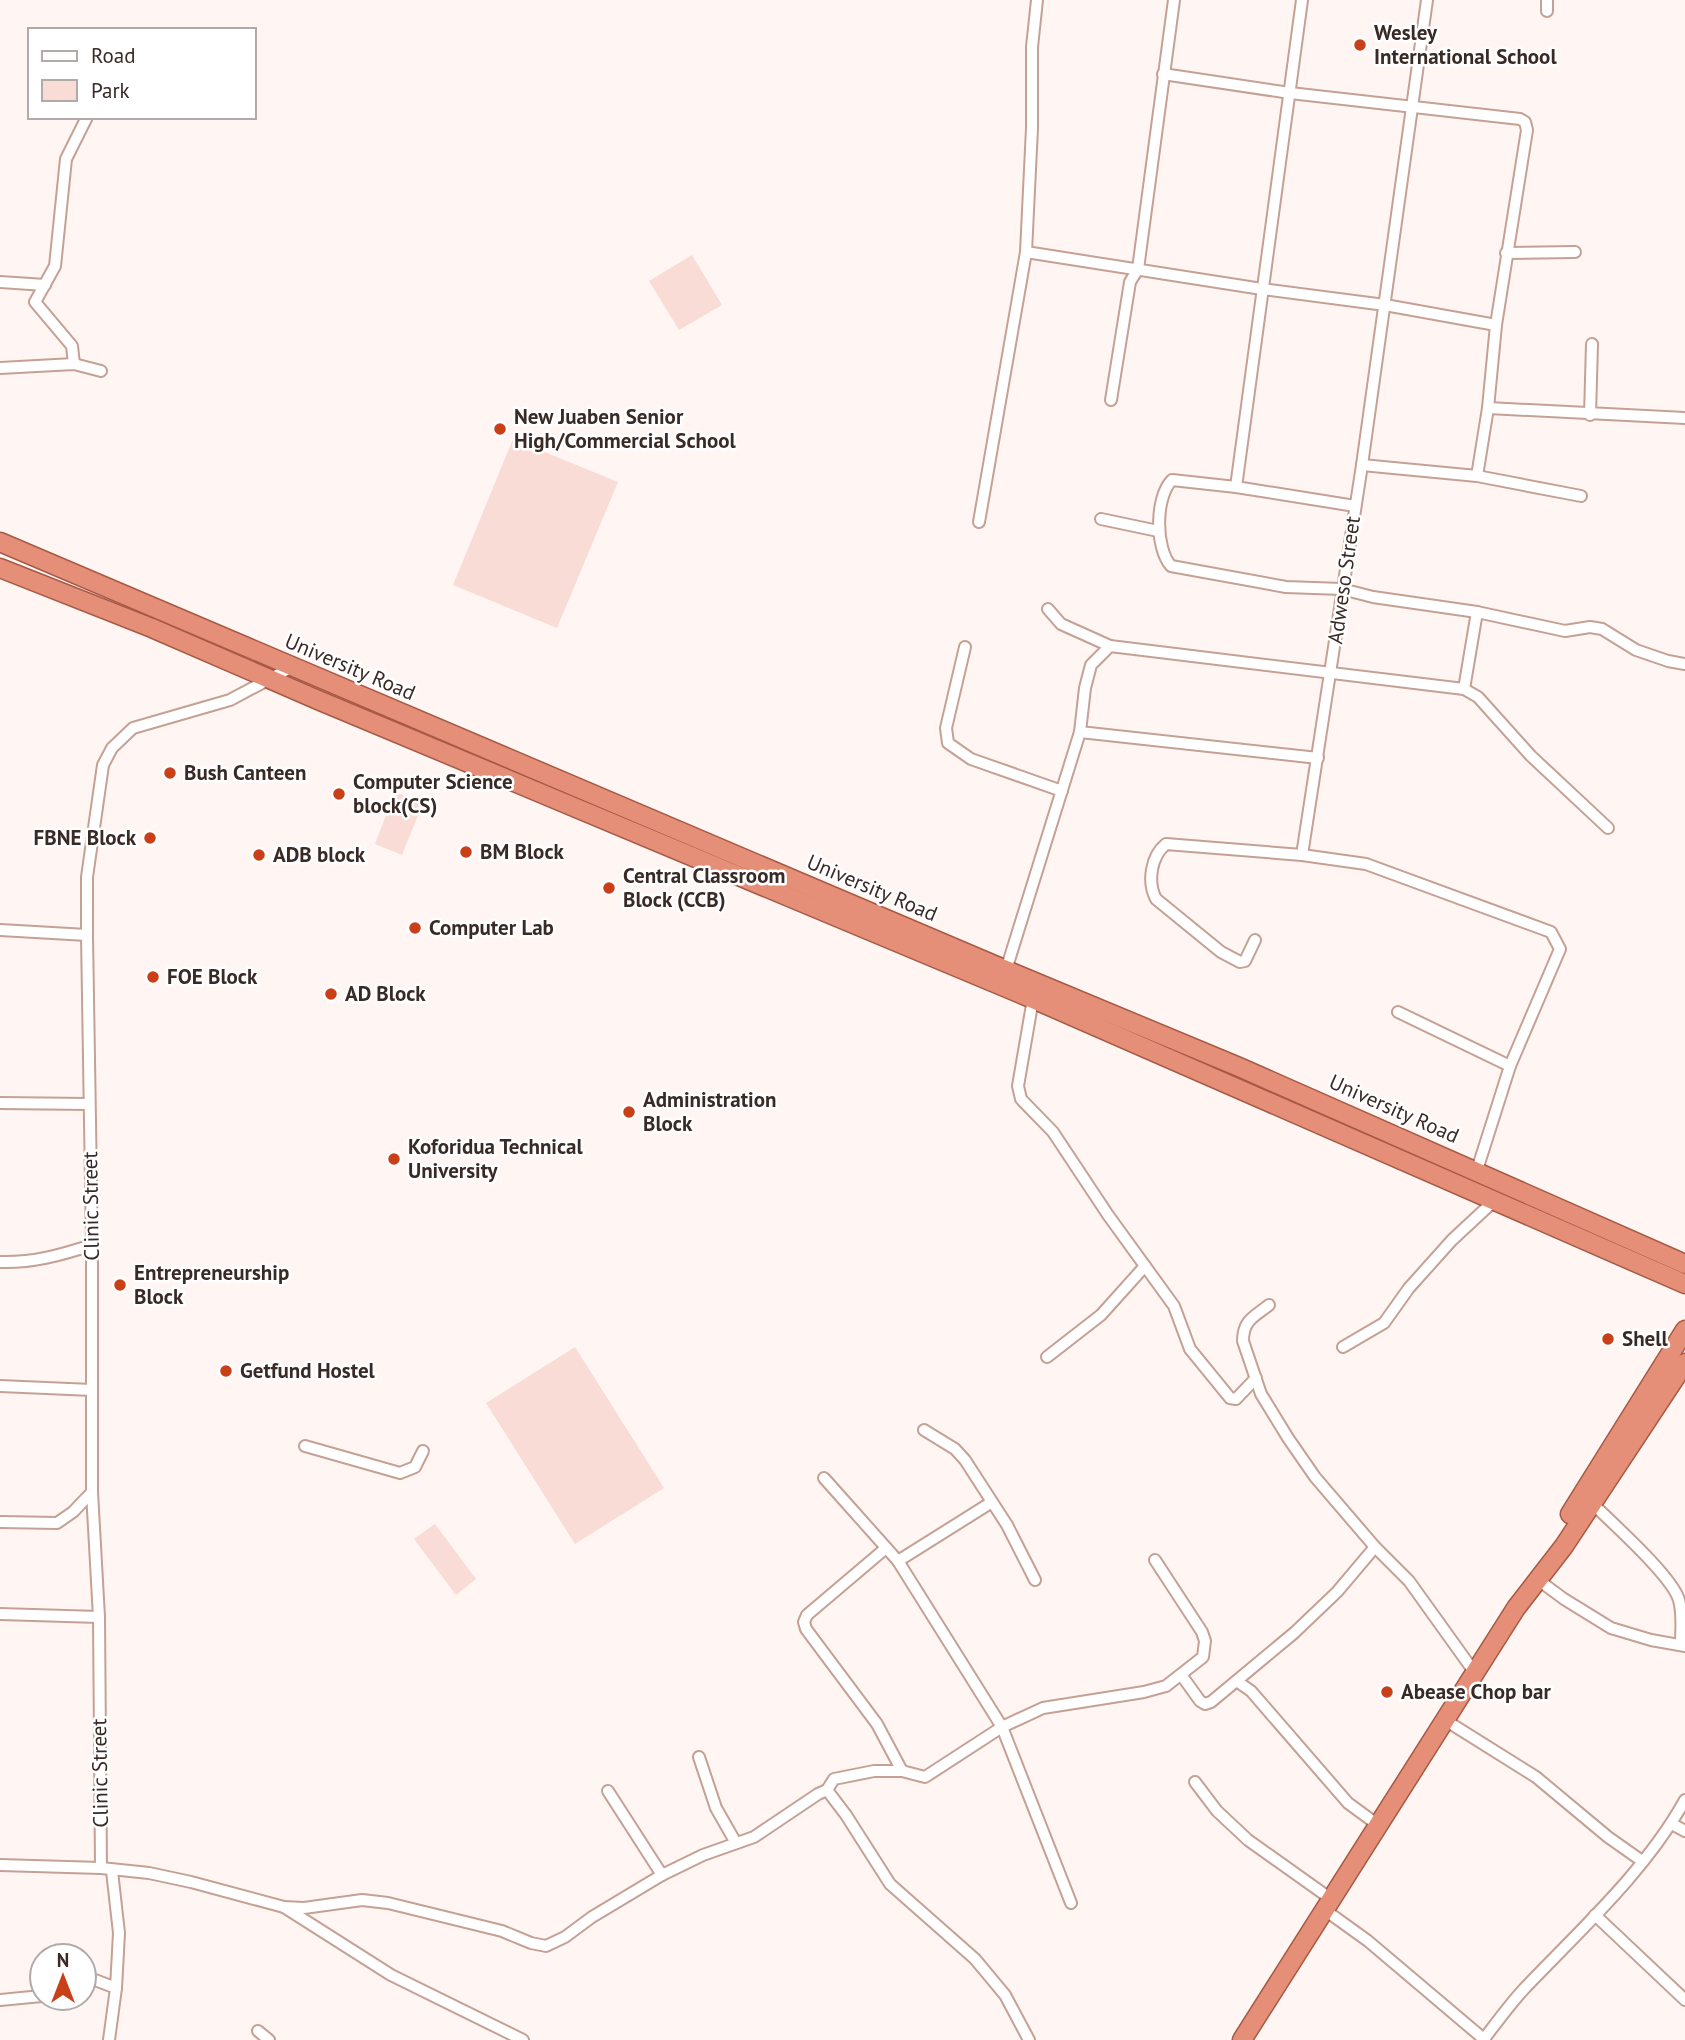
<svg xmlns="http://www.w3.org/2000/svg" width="1685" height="2040" font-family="'PT Sans',sans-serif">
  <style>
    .green { fill: #f8dcd5 }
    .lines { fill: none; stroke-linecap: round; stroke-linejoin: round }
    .minor-casing { stroke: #c5a095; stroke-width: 14 }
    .trunk-casing { stroke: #a65945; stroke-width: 21 }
    .minor { stroke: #fff; stroke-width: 10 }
    .trunk { stroke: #e68f78; stroke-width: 18 }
    .poi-dot { fill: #c94018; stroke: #fff; stroke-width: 2.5 }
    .labels { text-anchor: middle; stroke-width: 5; stroke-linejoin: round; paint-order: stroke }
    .poi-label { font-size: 21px; font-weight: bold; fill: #392a26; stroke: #fff; text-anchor: start }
    .street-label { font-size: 21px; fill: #392a26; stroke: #fff }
  </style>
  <rect width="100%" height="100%" fill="#fff6f4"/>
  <g class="green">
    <path d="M692,255l30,50 -43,25 -30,-49z"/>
    <path d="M513,439l105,43 -61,146 -104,-43z"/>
    <path d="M395,792l28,11 -21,52 -27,-11z"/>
    <path d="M575,1347l89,141 -89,56 -89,-141z"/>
    <path d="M435,1524l41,55 -20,16 -42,-56z"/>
  </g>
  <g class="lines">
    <defs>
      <g id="minor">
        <path d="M1547,11v-11"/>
        <path d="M1163,74l127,19 230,26 5,3 2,8 -31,195 -8,83 -11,68 -115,-11"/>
        <path d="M1026,252l236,37 123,16 111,20"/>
        <path d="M1506,253l69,-1"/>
        <path d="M0,282l45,3"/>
        <path d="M74,364l-2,-18 -37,-44 20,-36 11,-107 21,-42"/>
        <path d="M0,368l74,-4 27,7"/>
        <path d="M1111,400l19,-118 8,-13 36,-269"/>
        <path d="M1488,408l197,10"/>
        <path d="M1590,415l2,-71"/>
        <path d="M1477,476l104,20"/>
        <path d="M1236,487l66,-487"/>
        <path d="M1355,506l-119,-19 -64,-7c-17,17 -17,68 -1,86l115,21 56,2 31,8 104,15 88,19 25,-4 12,2 34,21 32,11 17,3"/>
        <path d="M1101,519l57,12"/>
        <path d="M979,522l47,-270 6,-124v-81l5,-47"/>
        <path d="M1048,609l13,15 49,22"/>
        <path d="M1477,612l-13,77 14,8 53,59 77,72"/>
        <path d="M965,647l-19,81 2,15 23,16 91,32"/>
        <path d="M1318,758l-238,-26 5,-44 6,-23 19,-19 354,43"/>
        <path d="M1302,855l60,-390 65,-465"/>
        <path d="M0,930l87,5"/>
        <path d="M1255,940l-10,21 -5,1 -19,-10 -65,-53c-9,-17 -5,-43 10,-55l136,11 64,9 185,68 9,17 -50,117 -33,104"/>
        <path d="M1006,970l74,-238"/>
        <path d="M1033,999l-15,87 3,13 32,33 55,83 66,91 16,43 40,49 6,1 20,-21"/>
        <path d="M1398,1012l112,54"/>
        <path d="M0,1103l89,1"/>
        <path d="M0,1262c33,1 61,-7 92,-17"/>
        <path d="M1269,1305c-15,12 -26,15 -26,36l18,53 27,44 27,39 60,70 34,34 66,92"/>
        <path d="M1343,1347l41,-24 25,-35 43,-48 43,-40"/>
        <path d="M1047,1357l54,-42 44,-49"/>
        <path d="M0,1386l92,4"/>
        <path d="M924,1430l31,19 10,11 42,65 28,55"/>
        <path d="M305,1446l95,27 15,-6 8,-16"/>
        <path d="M824,1478l74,83 104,166 69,176"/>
        <path d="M1592,1503c20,20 80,73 87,97 4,14 2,30 2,44"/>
        <path d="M0,1522l57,1 16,-11 19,-20"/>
        <path d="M886,1548l-79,67 -3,7 2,7 71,95 25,47"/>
        <path d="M898,1561l94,-59"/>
        <path d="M1537,1579l27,20 47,29 40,12 34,6"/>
        <path d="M0,1614l99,3"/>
        <path d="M1182,1676l18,25 5,3 6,-2 83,-69 43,-41 38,-45"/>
        <path d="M1238,1682l13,9 97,112 30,22"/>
        <path d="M1445,1720l91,57 72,60 34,24"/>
        <path d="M699,1757l17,51 20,35"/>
        <path d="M1195,1782l22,29 31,29 83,59"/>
        <path d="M827,1790l7,-11 40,-8h28l23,6 77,-50 41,-19 101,-16 22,-6 37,-29 2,-16 -3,-9 -47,-72"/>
        <path d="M608,1791l54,84"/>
        <path d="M1672,1824l13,7"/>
        <path d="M0,1865l101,3 48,5 42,9 93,25 20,1 58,-8 26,3 114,28 29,12 15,3 19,-9 27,-20 70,-42 41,-20 51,-18 64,-43 9,-4 19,25 44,69 85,75 30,36 24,45"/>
        <path d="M101,1868l-2,-251 -7,-125v-247l-5,-310v-58l16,-112 9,-17 21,-20 97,-28 62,-33"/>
        <path d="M112,1871l7,62 -3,55"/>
        <path d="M284,1907l107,68 132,65"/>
        <path d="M1325,1910l43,31 117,99"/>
        <path d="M1595,1915l90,85"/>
        <path d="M84,1984l11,-4 21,8 -7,52"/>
        <path d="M0,2000l42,-4"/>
        <path d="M258,2031l11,9"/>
        <path d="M1484,2039c13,-17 26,-35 40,-50 56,-59 121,-117 161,-189"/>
      </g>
      <g id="trunk">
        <path d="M0,542l1006,428 233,97 446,197"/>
        <path d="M0,568l152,60 166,72 715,299 652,285"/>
        <path d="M1570,1514l115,-184"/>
        <path d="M1242,2040l274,-432 48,-62 121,-183"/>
      </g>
    </defs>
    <use href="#minor" class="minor-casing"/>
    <use href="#trunk" class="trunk-casing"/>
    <use href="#minor" class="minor"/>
    <use href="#trunk" class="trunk"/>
  </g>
  <g class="poi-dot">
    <circle cx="1360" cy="45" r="7"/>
    <circle cx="500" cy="429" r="7"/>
    <circle cx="170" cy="773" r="7"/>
    <circle cx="339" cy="794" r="7"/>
    <circle cx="150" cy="838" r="7"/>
    <circle cx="466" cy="852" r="7"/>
    <circle cx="259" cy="855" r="7"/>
    <circle cx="609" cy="888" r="7"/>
    <circle cx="415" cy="928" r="7"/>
    <circle cx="153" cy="977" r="7"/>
    <circle cx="331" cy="994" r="7"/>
    <circle cx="629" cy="1112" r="7"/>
    <circle cx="394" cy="1159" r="7"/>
    <circle cx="120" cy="1285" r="7"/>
    <circle cx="1608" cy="1339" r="7"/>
    <circle cx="226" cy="1371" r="7"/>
    <circle cx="1387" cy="1692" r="7"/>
  </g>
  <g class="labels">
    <g class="poi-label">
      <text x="1374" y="40">Wesley<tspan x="1374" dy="24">International School</tspan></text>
      <text x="514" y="424">New Juaben Senior<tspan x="514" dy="24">High/Commercial School</tspan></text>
      <text x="184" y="780">Bush Canteen</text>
      <text x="353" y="789">Computer Science<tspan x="353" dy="24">block(CS)</tspan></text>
      <text x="136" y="845" text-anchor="end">FBNE Block</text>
      <text x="480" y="859">BM Block</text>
      <text x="273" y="862">ADB block</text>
      <text x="623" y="883">Central Classroom<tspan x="623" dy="24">Block (CCB)</tspan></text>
      <text x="429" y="935">Computer Lab</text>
      <text x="167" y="984">FOE Block</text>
      <text x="345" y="1001">AD Block</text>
      <text x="643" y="1107">Administration<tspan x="643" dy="24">Block</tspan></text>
      <text x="408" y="1154">Koforidua Technical<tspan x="408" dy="24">University</tspan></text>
      <text x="134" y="1280">Entrepreneurship<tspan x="134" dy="24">Block</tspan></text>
      <text x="1622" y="1346">Shell</text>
      <text x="240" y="1378">Getfund Hostel</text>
      <text x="1401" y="1699">Abease Chop bar</text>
    </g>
    <g class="street-label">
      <text transform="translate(1344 580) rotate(-82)" y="7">Adweso Street</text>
      <text transform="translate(350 667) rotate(23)" y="7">University Road</text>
      <text transform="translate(872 888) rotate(23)" y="7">University Road</text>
      <text transform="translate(1394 1109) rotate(24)" y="7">University Road</text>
      <text transform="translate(91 1206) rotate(-91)" y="7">Clinic Street</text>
      <text transform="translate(100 1773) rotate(-91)" y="7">Clinic Street</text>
    </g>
  </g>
  <rect x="28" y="28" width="228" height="91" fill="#ffffff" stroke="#b0aaa8" stroke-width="2"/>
  <rect x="42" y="51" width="35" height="10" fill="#ffffff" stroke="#b0aaa8" stroke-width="2"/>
  <text x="91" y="63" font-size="21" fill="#392a26">Road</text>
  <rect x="42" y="80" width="35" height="21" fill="#f8dcd5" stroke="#b0aaa8" stroke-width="2"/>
  <text x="91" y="98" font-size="21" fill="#392a26">Park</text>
  <g transform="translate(63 1977)"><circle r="33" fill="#ffffff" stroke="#b0aaa8" stroke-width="2"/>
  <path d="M0-5L12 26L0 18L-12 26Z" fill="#c94018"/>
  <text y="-10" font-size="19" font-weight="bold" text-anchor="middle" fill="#392a26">N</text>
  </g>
</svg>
